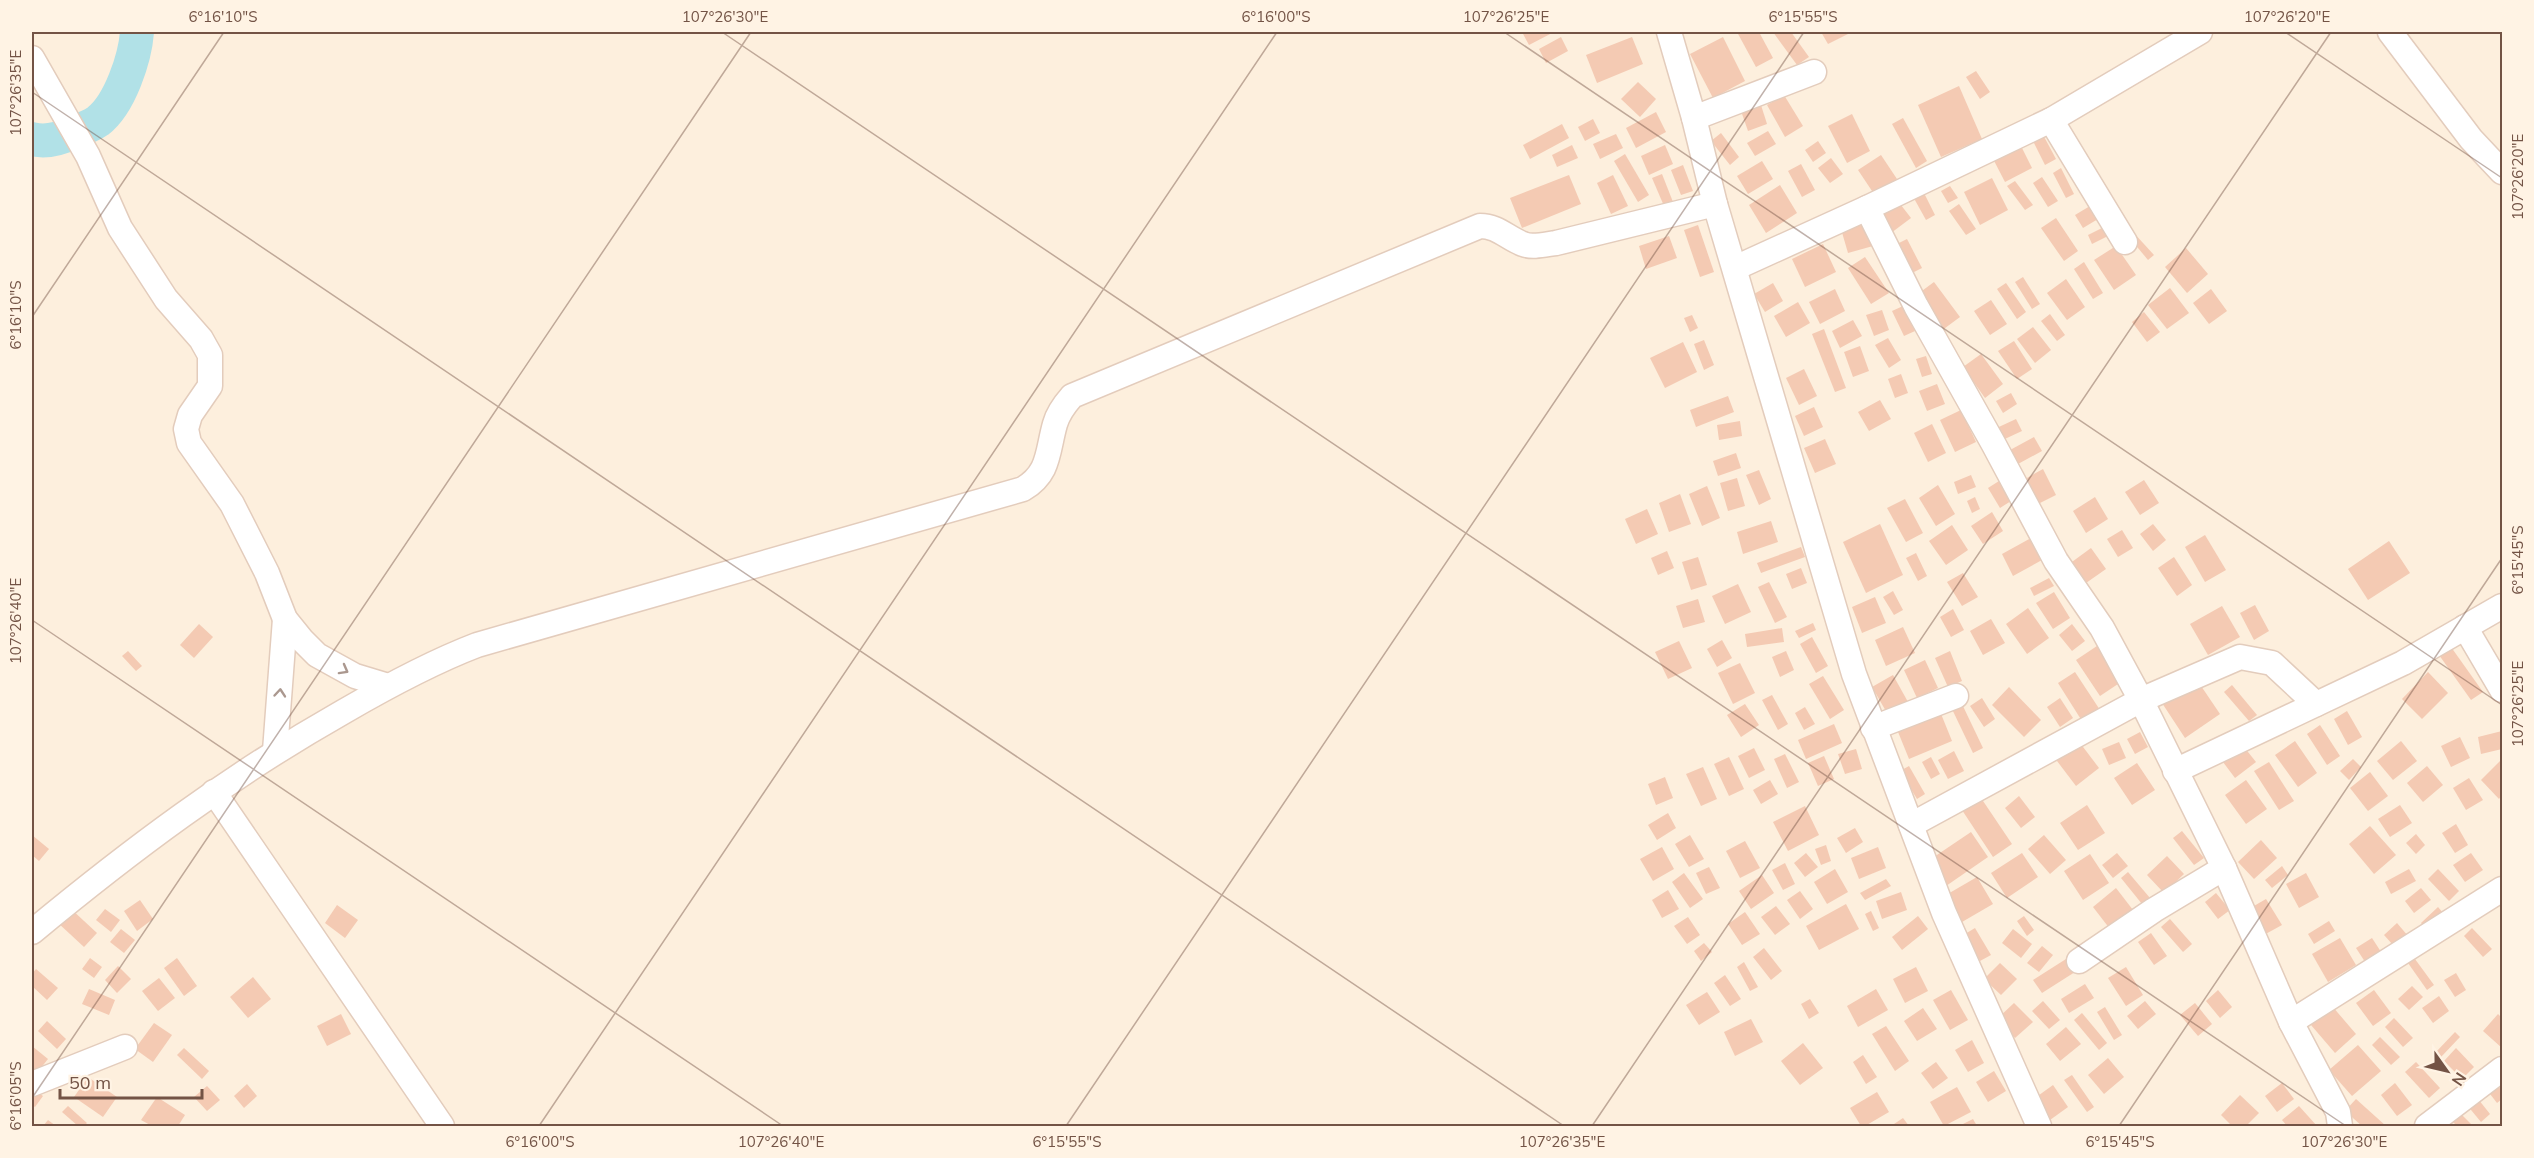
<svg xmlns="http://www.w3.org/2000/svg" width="2534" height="1158" font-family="Mulish,sans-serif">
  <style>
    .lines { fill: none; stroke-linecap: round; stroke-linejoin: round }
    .river { stroke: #b1e1e7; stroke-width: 34 }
    .building { fill: #f4cab3 }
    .minor-casing { stroke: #e3ccbc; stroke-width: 27 }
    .minor { stroke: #fff; stroke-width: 24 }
    .oneway { stroke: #ab988f }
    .ticks { fill: none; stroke: #735345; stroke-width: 1.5; stroke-opacity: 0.45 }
    .neatline { fill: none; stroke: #735345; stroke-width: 2 }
    .ticks-label { font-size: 15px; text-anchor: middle; fill: #735345 }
  </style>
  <rect width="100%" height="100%" fill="#fdefdd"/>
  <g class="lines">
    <path class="river" d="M32,139c14,4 27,0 40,-6 8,-3 19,-7 26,-12 22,-17 37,-63 39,-89"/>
  </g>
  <g class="building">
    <path d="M1522,32h32l-25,13z"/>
    <path d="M1737,32h22l14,26 -17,9z"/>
    <path d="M1773,32h18l18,25 -12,8z"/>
    <path d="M1821,32h31l-24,12z"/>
    <path d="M1561,37l7,14 -22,12 -7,-14z"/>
    <path d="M1632,37l11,27 -46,19 -11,-28z"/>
    <path d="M1723,37l22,44 -32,17 -23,-44z"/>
    <path d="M1976,71l14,21 -10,7 -14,-22z"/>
    <path d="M1638,82l18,17 -16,18 -19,-18z"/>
    <path d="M1959,86l23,53 -41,18 -23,-52z"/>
    <path d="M1784,95l19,31 -18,11 -18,-32z"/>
    <path d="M1761,105l6,19 -19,7 -7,-20z"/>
    <path d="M1656,112l10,20 -30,16 -10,-20z"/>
    <path d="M1852,114l18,37 -23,12 -19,-37z"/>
    <path d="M1903,118l24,43 -11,7 -24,-44z"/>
    <path d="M1593,119l7,14 -15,8 -7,-14z"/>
    <path d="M1562,124l7,14 -39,21 -7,-14z"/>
    <path d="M1768,131l8,13 -21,12 -8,-13z"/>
    <path d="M2041,131l15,28 -11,6 -14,-28z"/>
    <path d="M1721,133l18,24 -9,8 -19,-24z"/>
    <path d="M1616,134l7,14 -23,11 -7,-15z"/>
    <path d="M2017,138l15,30 -27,14 -15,-29z"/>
    <path d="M1818,141l8,12 -13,9 -8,-12z"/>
    <path d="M1572,145l6,13 -21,9 -5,-12z"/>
    <path d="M1665,145l8,19 -24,11 -8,-19z"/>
    <path d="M1625,154l24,41 -11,7 -24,-41z"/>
    <path d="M1881,155l16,24 -23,15 -16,-24z"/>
    <path d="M1831,158l12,16 -13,9 -12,-15z"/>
    <path d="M1762,161l11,18 -25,15 -11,-18z"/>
    <path d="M1801,164l14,26 -13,7 -14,-26z"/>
    <path d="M1683,165l10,26 -12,4 -10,-25z"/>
    <path d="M2061,168l13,26 -8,4 -13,-25z"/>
    <path d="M1662,174l11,28 -9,4 -12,-28z"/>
    <path d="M1569,175l12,29 -59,24 -12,-30z"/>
    <path d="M1613,175l15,31 -17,8 -14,-31z"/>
    <path d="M2042,177l16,24 -10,6 -15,-24z"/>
    <path d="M1992,178l16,32 -28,15 -16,-33z"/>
    <path d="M2015,181l18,24 -8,5 -18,-24z"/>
    <path d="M1780,185l17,28 -31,20 -17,-28z"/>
    <path d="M1950,186l8,12 -10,5 -7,-12z"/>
    <path d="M1921,187l14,28 -9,5 -15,-27z"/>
    <path d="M1894,196l17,22 -24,18 -17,-21z"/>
    <path d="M1959,204l17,25 -10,6 -17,-24z"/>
    <path d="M2090,206l8,13 -15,9 -8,-13z"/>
    <path d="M2056,218l22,33 -14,10 -23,-33z"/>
    <path d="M1867,222l6,24 -25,7 -7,-24z"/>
    <path d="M1698,225l16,47 -14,5 -16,-47z"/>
    <path d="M2106,226l4,9 -18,9 -4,-9z"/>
    <path d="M2133,232l21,23 -6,5 -20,-24z"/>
    <path d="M1669,236l8,22 -31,11 -7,-23z"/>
    <path d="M1907,239l15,29 -18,9 -15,-29z"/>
    <path d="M1823,244l13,28 -31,15 -13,-28z"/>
    <path d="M2116,246l20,29 -22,15 -20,-30z"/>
    <path d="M2186,248l22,26 -21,19 -22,-26z"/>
    <path d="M1865,257l24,36 -18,11 -23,-36z"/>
    <path d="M2084,262l19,31 -10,6 -19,-30z"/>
    <path d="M2023,277l17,27 -8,5 -17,-27z"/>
    <path d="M2066,279l19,28 -18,13 -20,-27z"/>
    <path d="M1934,282l26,35 -23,17 -26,-35z"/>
    <path d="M1773,283l10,18 -18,11 -11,-18z"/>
    <path d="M2006,283l20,29 -9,7 -20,-30z"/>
    <path d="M2170,288l19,25 -22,16 -19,-24z"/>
    <path d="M1835,289l10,22 -25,13 -11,-22z"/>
    <path d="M2211,289l16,22 -18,13 -16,-21z"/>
    <path d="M1991,300l16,24 -17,11 -16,-24z"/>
    <path d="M1798,302l12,21 -24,14 -12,-21z"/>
    <path d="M1903,306l12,25 -11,5 -12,-25z"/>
    <path d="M1882,310l7,20 -15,6 -8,-21z"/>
    <path d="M2144,312l16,20 -13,10 -15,-20z"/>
    <path d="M2050,314l15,21 -8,6 -16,-20z"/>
    <path d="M1692,315l6,13 -8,4 -6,-14z"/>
    <path d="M1853,320l9,16 -22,12 -8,-17z"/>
    <path d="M2033,327l18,23 -16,13 -18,-24z"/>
    <path d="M1824,329l22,59 -11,4 -23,-58z"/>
    <path d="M1888,338l13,22 -12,8 -14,-23z"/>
    <path d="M1704,340l10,25 -10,5 -10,-26z"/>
    <path d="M2014,341l18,28 -15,10 -19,-28z"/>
    <path d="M1683,342l14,30 -32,16 -15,-30z"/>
    <path d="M1860,346l9,25 -16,6 -9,-25z"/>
    <path d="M1981,354l22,30 -18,14 -22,-31z"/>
    <path d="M1926,356l6,18 -10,3 -6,-18z"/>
    <path d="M1804,369l13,27 -18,9 -13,-27z"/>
    <path d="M1901,374l7,19 -13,5 -7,-19z"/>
    <path d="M1937,384l8,20 -18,7 -8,-20z"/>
    <path d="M2011,393l6,11 -14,9 -7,-12z"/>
    <path d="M1728,396l6,16 -38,15 -6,-17z"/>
    <path d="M1880,400l11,19 -22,12 -11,-19z"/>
    <path d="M1814,407l9,20 -19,9 -9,-20z"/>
    <path d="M1961,410l15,32 -21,10 -15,-32z"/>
    <path d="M2016,419l6,12 -28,13 -6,-12z"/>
    <path d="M1740,421l2,15 -23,4 -2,-15z"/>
    <path d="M1932,424l14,29 -18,9 -14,-29z"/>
    <path d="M2034,437l8,14 -35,19 -8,-14z"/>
    <path d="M1825,439l11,25 -21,9 -11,-25z"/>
    <path d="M1736,453l5,15 -23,8 -5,-15z"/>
    <path d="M2043,469l13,26 -18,9 -13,-25z"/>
    <path d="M1759,470l12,29 -12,6 -13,-30z"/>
    <path d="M1971,475l5,12 -18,7 -4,-12z"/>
    <path d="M1737,478l8,28 -17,5 -8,-28z"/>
    <path d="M2144,480l15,23 -19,12 -15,-23z"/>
    <path d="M1999,481l12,20 -11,7 -12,-20z"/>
    <path d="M1938,485l17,29 -19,12 -17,-28z"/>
    <path d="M1707,486l13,32 -18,8 -13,-32z"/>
    <path d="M1680,494l11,30 -22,8 -10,-29z"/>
    <path d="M1975,497l5,12 -8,4 -5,-12z"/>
    <path d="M2095,497l13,22 -22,14 -13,-22z"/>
    <path d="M1905,499l18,34 -17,9 -19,-34z"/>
    <path d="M1647,509l11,25 -22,10 -11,-25z"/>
    <path d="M1992,512l11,19 -20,13 -12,-18z"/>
    <path d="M1771,521l7,21 -35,12 -6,-22z"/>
    <path d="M1880,524l23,51 -37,18 -23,-51z"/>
    <path d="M2153,524l13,16 -13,11 -13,-17z"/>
    <path d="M1952,525l16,25 -22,15 -17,-24z"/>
    <path d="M2122,530l11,18 -15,9 -11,-18z"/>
    <path d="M2205,535l21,35 -21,12 -20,-35z"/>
    <path d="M2031,538l11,22 -29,16 -11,-22z"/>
    <path d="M2389,541l21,32 -42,27 -20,-31z"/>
    <path d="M1801,547l4,10 -44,16 -4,-10z"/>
    <path d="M2091,548l15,21 -30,21 -15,-20z"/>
    <path d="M1667,551l7,17 -16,7 -7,-17z"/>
    <path d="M1916,553l11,23 -9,5 -12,-23z"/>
    <path d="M1698,557l9,28 -16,5 -9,-28z"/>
    <path d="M2174,557l18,28 -15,11 -19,-28z"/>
    <path d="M1801,568l6,15 -15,6 -6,-15z"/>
    <path d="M1963,573l15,24 -16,9 -15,-24z"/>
    <path d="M2049,578l5,8 -20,10 -4,-8z"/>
    <path d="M1769,582l18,35 -12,6 -17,-36z"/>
    <path d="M1738,584l13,28 -26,12 -13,-28z"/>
    <path d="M1893,591l10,19 -9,5 -11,-18z"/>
    <path d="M2054,592l16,26 -17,11 -17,-26z"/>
    <path d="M1875,597l11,26 -24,10 -10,-26z"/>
    <path d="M1698,599l7,23 -22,6 -7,-22z"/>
    <path d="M2255,605l14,26 -15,9 -14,-27z"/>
    <path d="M2222,606l18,31 -32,18 -18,-31z"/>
    <path d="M2028,608l21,30 -22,16 -21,-30z"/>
    <path d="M1953,609l11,21 -13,7 -11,-20z"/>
    <path d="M1991,619l14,24 -22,12 -13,-24z"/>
    <path d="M1813,623l3,7 -17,8 -4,-7z"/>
    <path d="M199,624l14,13 -19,21 -14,-13z"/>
    <path d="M2072,624l13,17 -13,10 -13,-16z"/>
    <path d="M1903,627l12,26 -29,13 -11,-26z"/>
    <path d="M1782,628l2,14 -37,5 -2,-13z"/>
    <path d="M1812,637l16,29 -12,7 -16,-29z"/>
    <path d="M1722,640l10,18 -15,9 -10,-18z"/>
    <path d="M1679,641l13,27 -24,11 -13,-27z"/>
    <path d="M2097,646l24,36 -21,14 -24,-36z"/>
    <path d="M2451,647l32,45 -12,8 -32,-45z"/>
    <path d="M128,651l14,15 -6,5 -14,-15z"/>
    <path d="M1786,651l8,19 -14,7 -8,-20z"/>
    <path d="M1950,651l12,30 -14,6 -13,-29z"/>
    <path d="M1925,660l13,28 -21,10 -13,-28z"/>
    <path d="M1740,663l15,30 -22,11 -15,-31z"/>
    <path d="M2075,672l25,38 -18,11 -24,-38z"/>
    <path d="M2428,672l20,21 -26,26 -20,-20z"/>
    <path d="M1893,675l15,27 -21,11 -15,-26z"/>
    <path d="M1823,676l21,34 -14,9 -21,-35z"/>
    <path d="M2197,680l23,34 -35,24 -23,-35z"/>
    <path d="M2232,685l25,30 -8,6 -25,-29z"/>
    <path d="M2009,687l32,33 -17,17 -32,-32z"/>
    <path d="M1772,695l16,29 -10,6 -16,-30z"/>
    <path d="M1982,698l13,21 -11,8 -14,-21z"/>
    <path d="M2060,698l13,20 -13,9 -13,-20z"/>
    <path d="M1961,702l22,46 -10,5 -22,-46z"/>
    <path d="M1745,704l14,21 -18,12 -14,-22z"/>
    <path d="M1805,707l10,17 -11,6 -9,-17z"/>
    <path d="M1939,709l13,32 -43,18 -13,-32z"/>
    <path d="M2347,711l15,26 -14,8 -14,-26z"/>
    <path d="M1834,724l8,19 -36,16 -8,-19z"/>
    <path d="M2320,725l20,31 -13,9 -20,-31z"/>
    <path d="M2502,731v18l-21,5 -3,-17z"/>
    <path d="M2140,732l8,15 -13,7 -8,-15z"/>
    <path d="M2460,737l10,21 -19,9 -10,-21z"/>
    <path d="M2077,739l22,29 -23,18 -22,-29z"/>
    <path d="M2295,741l22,32 -19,14 -23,-32z"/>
    <path d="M2401,741l16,20 -24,19 -16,-19z"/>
    <path d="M2119,742l7,16 -17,7 -7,-16z"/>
    <path d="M2244,747l12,15 -21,16 -12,-16z"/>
    <path d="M1754,748l11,22 -16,8 -11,-22z"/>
    <path d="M1856,749l6,20 -17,5 -7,-20z"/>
    <path d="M1954,751l10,20 -16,8 -10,-19z"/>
    <path d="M1785,754l14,28 -12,6 -13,-29z"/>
    <path d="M1824,756l10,23 -16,7 -10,-23z"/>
    <path d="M1729,757l15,32 -15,7 -15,-32z"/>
    <path d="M1931,757l9,17 -9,5 -9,-17z"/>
    <path d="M2353,759l8,8 -12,13 -9,-9z"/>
    <path d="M2501,760l1,35 -3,4 -18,-19z"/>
    <path d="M2269,762l25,39 -15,9 -25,-39z"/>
    <path d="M2137,763l18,27 -23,15 -18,-27z"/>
    <path d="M1909,766l16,28 -8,5 -17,-28z"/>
    <path d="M2427,766l16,19 -20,17 -16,-19z"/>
    <path d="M1703,767l14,32 -16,7 -15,-32z"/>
    <path d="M2370,772l18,24 -20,15 -18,-23z"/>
    <path d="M1665,777l8,21 -17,7 -8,-21z"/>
    <path d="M2469,778l14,22 -17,10 -13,-22z"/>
    <path d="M1770,780l8,14 -17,10 -8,-14z"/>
    <path d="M2246,780l21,29 -21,15 -21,-29z"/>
    <path d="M1979,795l33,49 -19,13 -33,-50z"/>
    <path d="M2019,796l16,21 -14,11 -16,-20z"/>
    <path d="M2087,805l18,28 -27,17 -18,-27z"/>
    <path d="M2400,805l12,18 -22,14 -12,-18z"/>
    <path d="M1805,806l14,29 -31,16 -15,-29z"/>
    <path d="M1668,813l8,15 -19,12 -9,-15z"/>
    <path d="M2456,824l12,21 -13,8 -13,-20z"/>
    <path d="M2370,826l26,29 -22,19 -25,-30z"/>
    <path d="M1855,828l8,14 -17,11 -9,-15z"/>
    <path d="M2182,831l22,27 -10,7 -21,-27z"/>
    <path d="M1971,832l17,25 -42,29 -18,-25z"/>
    <path d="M2416,834l9,11 -9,9 -10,-11z"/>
    <path d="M32,835l17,14 -10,12 -7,-6z"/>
    <path d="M1690,835l14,24 -15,8 -14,-23z"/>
    <path d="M2044,835l22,25 -16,14 -22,-25z"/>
    <path d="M2261,840l16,18 -23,21 -16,-17z"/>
    <path d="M1745,841l15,27 -20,10 -14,-27z"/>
    <path d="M1826,845l5,16 -10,4 -6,-16z"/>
    <path d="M1662,847l12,22 -21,12 -13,-22z"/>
    <path d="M1878,847l8,21 -27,11 -8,-21z"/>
    <path d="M1806,853l12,14 -13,10 -11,-14z"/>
    <path d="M2022,853l16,24 -31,21 -16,-25z"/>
    <path d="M2117,853l11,13 -15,12 -11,-13z"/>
    <path d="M2471,853l12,17 -18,12 -12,-17z"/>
    <path d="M2090,854l19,29 -26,17 -19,-29z"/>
    <path d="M2167,856l17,18 -20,19 -17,-18z"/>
    <path d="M1785,863l10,21 -12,6 -11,-20z"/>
    <path d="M2282,866l6,9 -16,13 -7,-8z"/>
    <path d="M1709,867l11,21 -14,6 -10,-21z"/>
    <path d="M1835,869l13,23 -21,12 -13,-22z"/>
    <path d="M2409,869l7,12 -25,13 -6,-12z"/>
    <path d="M2438,869l21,22 -10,10 -21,-22z"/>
    <path d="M2128,872l22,26 -8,6 -21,-26z"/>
    <path d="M1684,873l19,26 -13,9 -18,-26z"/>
    <path d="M2306,873l13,24 -20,11 -13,-24z"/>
    <path d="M1762,875l12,18 -23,16 -12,-18z"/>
    <path d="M1977,877l16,27 -31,18 -16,-27z"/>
    <path d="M1886,879l5,7 -26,14 -5,-7z"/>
    <path d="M2116,888l17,22 -23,19 -17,-22z"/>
    <path d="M2421,888l10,12 -17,13 -9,-12z"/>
    <path d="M1668,890l11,19 -17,9 -10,-18z"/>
    <path d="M1800,891l13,18 -13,10 -13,-19z"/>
    <path d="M1901,892l6,18 -25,9 -6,-18z"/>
    <path d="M2216,893l14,17 -12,9 -13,-17z"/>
    <path d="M2266,899l16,26 -20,11 -15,-26z"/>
    <path d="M140,900l13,19 -16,12 -13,-20z"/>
    <path d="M1846,904l13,25 -40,21 -13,-24z"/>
    <path d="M337,905l21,15 -13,18 -20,-15z"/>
    <path d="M1776,906l14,18 -15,11 -14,-18z"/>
    <path d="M2438,907l11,13 -18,15 -10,-12z"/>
    <path d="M70,908l27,25 -13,14 -27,-25z"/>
    <path d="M105,909l15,11 -9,12 -15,-12z"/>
    <path d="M1871,911l8,17 -6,3 -8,-17z"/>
    <path d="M1745,912l15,22 -18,11 -14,-21z"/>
    <path d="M1918,916l10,13 -26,21 -10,-13z"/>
    <path d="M2024,916l10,14 -7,6 -10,-15z"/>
    <path d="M1688,917l12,18 -13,9 -13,-18z"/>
    <path d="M2170,919l22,25 -9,8 -22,-25z"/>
    <path d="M2329,921l6,10 -21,13 -6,-10z"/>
    <path d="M2397,923l17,20 -12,12 -18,-20z"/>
    <path d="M1975,928l16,27 -11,6 -15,-27z"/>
    <path d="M2472,928l20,21 -9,8 -19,-21z"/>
    <path d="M121,929l14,11 -11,13 -14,-11z"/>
    <path d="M2013,929l19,15 -11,14 -19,-15z"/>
    <path d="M2151,933l16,23 -13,9 -16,-23z"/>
    <path d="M2340,938l16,27 -28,17 -16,-28z"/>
    <path d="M2372,938l13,20 -16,10 -13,-20z"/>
    <path d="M1704,943l8,9 -11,9 -7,-10z"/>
    <path d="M2042,946l11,9 -14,17 -12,-9z"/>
    <path d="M1764,948l18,23 -11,9 -18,-23z"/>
    <path d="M90,958l12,9 -8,11 -12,-9z"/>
    <path d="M177,958l20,28 -13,10 -20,-28z"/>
    <path d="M2066,959l9,13 -33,21 -9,-13z"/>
    <path d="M2415,959l19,26 -7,5 -19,-27z"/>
    <path d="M1744,962l14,25 -8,4 -13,-24z"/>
    <path d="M2000,963l17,16 -16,16 -17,-16z"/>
    <path d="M118,966l13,13 -14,14 -12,-13z"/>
    <path d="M1916,967l12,24 -23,12 -12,-24z"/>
    <path d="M2126,967l17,28 -17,11 -18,-28z"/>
    <path d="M36,969l22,19 -11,12 -15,-14v-12z"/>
    <path d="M2456,973l10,17 -11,7 -11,-17z"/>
    <path d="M1725,975l16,24 -11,7 -16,-23z"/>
    <path d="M253,977l18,22 -23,19 -18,-21z"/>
    <path d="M159,978l16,20 -17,13 -16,-20z"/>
    <path d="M2085,984l9,14 -25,15 -8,-14z"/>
    <path d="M2412,986l11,11 -14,13 -11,-11z"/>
    <path d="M89,989l26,11 -6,15 -27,-11z"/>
    <path d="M1876,989l12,21 -30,17 -11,-21z"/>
    <path d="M1951,990l17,30 -18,10 -17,-30z"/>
    <path d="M2218,990l14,17 -12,11 -14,-17z"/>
    <path d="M2374,990l17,23 -18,13 -17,-23z"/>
    <path d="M1707,992l13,20 -21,13 -13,-20z"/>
    <path d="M2439,996l10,15 -16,12 -11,-15z"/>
    <path d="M1810,999l9,14 -10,6 -8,-15z"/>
    <path d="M2043,1001l17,19 -11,9 -17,-18z"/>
    <path d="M2145,1001l11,13 -18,15 -11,-13z"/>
    <path d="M2014,1003l19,19 -18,16 -18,-19z"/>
    <path d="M2195,1003l17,21 -14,12 -18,-21z"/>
    <path d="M2332,1006l24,28 -21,19 -24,-28z"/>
    <path d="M2105,1007l17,28 -8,5 -17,-28z"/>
    <path d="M1923,1008l14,21 -20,12 -13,-20z"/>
    <path d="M2082,1013l25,30 -8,7 -25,-30z"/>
    <path d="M341,1014l10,20 -24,12 -10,-20z"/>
    <path d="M2498,1014l4,4v30l-19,-17z"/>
    <path d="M2394,1018l19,20 -10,9 -18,-20z"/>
    <path d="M1751,1019l12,23 -28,14 -11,-24z"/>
    <path d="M47,1021l19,18 -9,10 -19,-18z"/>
    <path d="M154,1023l18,12 -19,27 -18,-13z"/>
    <path d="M1886,1026l23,35 -14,10 -23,-37z"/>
    <path d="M2066,1027l15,17 -21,17 -14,-17z"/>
    <path d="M2455,1032l5,5 -19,20 -5,-5z"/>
    <path d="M2380,1037l20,20 -9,8 -19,-20z"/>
    <path d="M1972,1040l12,23 -16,9 -13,-22z"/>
    <path d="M1803,1043l20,25 -23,17 -19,-24z"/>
    <path d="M2358,1045l23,26 -29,25 -23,-26z"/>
    <path d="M32,1046l16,13 -16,20z"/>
    <path d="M184,1048l25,23 -7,8 -25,-24z"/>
    <path d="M2456,1048l18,19 -12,12 -18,-18z"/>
    <path d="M1863,1055l14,22 -11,7 -13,-22z"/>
    <path d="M2108,1058l16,19 -20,17 -16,-19z"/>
    <path d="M1936,1062l12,16 -15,11 -12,-16z"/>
    <path d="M2416,1062l24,26 -11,10 -24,-26z"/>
    <path d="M1994,1071l12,20 -18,11 -12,-20z"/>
    <path d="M2489,1074l13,17v8l-5,4 -17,-22z"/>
    <path d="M2072,1075l22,32 -7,5 -23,-32z"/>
    <path d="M88,1077l29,20 -14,20 -29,-20z"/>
    <path d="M2282,1083l12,16 -17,13 -12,-16z"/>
    <path d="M2395,1083l17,22 -15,11 -16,-21z"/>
    <path d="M247,1084l10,12 -13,12 -10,-12z"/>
    <path d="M2053,1085l15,22 -18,13 -15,-22z"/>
    <path d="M2467,1085l23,29 -9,8 -24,-29z"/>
    <path d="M207,1086l13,14 -13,11 -13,-14z"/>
    <path d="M1957,1087l14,25 -27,14 -14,-24z"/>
    <path d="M32,1088l11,8 -8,11 -3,-2z"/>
    <path d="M1877,1092l12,20 -24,14h-4l-11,-18z"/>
    <path d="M2240,1095l19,18 -13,13h-14l-11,-11z"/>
    <path d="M157,1097l28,18 -7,11h-26l-11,-6z"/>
    <path d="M2356,1099l30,27h-24l-17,-15z"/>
    <path d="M2448,1101l25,25h-16l-17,-17z"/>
    <path d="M68,1106l19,17 -3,3h-6l-16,-14z"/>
    <path d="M2299,1106l18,20h-30l-5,-6z"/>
    <path d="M1903,1118l6,8h-18z"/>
    <path d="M1973,1119l4,7h-18z"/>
    <path d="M48,1120l8,6h-13z"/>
  </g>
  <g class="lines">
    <defs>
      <g id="minor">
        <path d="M1669,32l25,86 21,86 139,470 90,239 95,213"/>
        <path d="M2390,32l81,107 31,33"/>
        <path d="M32,58l56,98 32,72 46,71 35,40 9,16v31l-20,29 -4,14 3,14 43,61 35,69 18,46 17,21 15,15 38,21 33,10"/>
        <path d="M1694,118l120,-46"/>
        <path d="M2051,120l74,122"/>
        <path d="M1867,208l49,98 77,137 63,118 46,67 39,72 83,168 67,154 47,90 2,14"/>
        <path d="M1735,268l132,-60 184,-88 149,-88"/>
        <path d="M2465,627l37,63"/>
        <path d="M1873,728l83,-32"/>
        <path d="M275,751l10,-132"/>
        <path d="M2175,771l228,-108 99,-57"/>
        <path d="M214,792l228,334"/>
        <path d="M1911,825l230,-125 99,-43 32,6 44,41"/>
        <path d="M32,932c99,-82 198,-156 311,-220 43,-25 87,-49 134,-67l546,-156c27,-16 24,-37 32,-65 3,-11 10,-20 17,-28l408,-170c18,0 27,12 43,18 9,4 24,0 33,-1l159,-39"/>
        <path d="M2079,961l75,-51 70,-42"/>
        <path d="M2291,1022l211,-133"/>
        <path d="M32,1084l93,-37"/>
        <path d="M2427,1126l75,-57"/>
      </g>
    </defs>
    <use href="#minor" class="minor-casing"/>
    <use href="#minor" class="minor"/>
  </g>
  <defs><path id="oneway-chevron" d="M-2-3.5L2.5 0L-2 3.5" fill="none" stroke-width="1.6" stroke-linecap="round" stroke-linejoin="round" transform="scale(1.5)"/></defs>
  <g class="oneway">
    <use href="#oneway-chevron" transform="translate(344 670) rotate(29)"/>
    <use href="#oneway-chevron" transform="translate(280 693) rotate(-85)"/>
  </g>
  <path class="ticks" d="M722,32l1624,1094M1504,32l998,673M2285,32l217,146M32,92l1532,1034M32,317l192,-285M32,620l751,506M32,1098l719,-1066M539,1126l738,-1094M1066,1126l738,-1094M1592,1126l739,-1094M2119,1126l383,-568"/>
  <rect width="2534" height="1158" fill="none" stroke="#fff3e4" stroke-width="66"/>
  <g transform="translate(2447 1071) rotate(124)" stroke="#fff3e4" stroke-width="4.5" paint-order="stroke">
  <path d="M0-4.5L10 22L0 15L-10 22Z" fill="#735345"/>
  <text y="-9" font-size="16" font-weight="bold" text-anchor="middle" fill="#735345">N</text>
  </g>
  <path d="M60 1089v9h142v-9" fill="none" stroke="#735345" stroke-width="3"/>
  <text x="69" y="1089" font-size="18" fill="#735345" stroke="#fff3e4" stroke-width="4.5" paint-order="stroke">50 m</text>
  <rect x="33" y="33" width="2468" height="1092" class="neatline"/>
  <g class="ticks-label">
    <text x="223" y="22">6°16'10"S</text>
    <text x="725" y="22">107°26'30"E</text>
    <text x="1276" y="22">6°16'00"S</text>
    <text x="1506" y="22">107°26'25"E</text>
    <text x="1803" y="22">6°15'55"S</text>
    <text x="2287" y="22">107°26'20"E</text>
    <text transform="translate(16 93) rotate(-90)" y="5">107°26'35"E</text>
    <text transform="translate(2518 177) rotate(-90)" y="5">107°26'20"E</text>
    <text transform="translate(16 315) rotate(-90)" y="5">6°16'10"S</text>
    <text transform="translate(2518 560) rotate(-90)" y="5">6°15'45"S</text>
    <text transform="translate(16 621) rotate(-90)" y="5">107°26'40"E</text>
    <text transform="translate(2518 704) rotate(-90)" y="5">107°26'25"E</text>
    <text transform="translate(16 1096) rotate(-90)" y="5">6°16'05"S</text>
    <text x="540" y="1147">6°16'00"S</text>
    <text x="781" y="1147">107°26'40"E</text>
    <text x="1067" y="1147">6°15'55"S</text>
    <text x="1562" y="1147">107°26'35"E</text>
    <text x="2120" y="1147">6°15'45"S</text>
    <text x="2344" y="1147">107°26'30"E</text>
  </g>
</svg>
